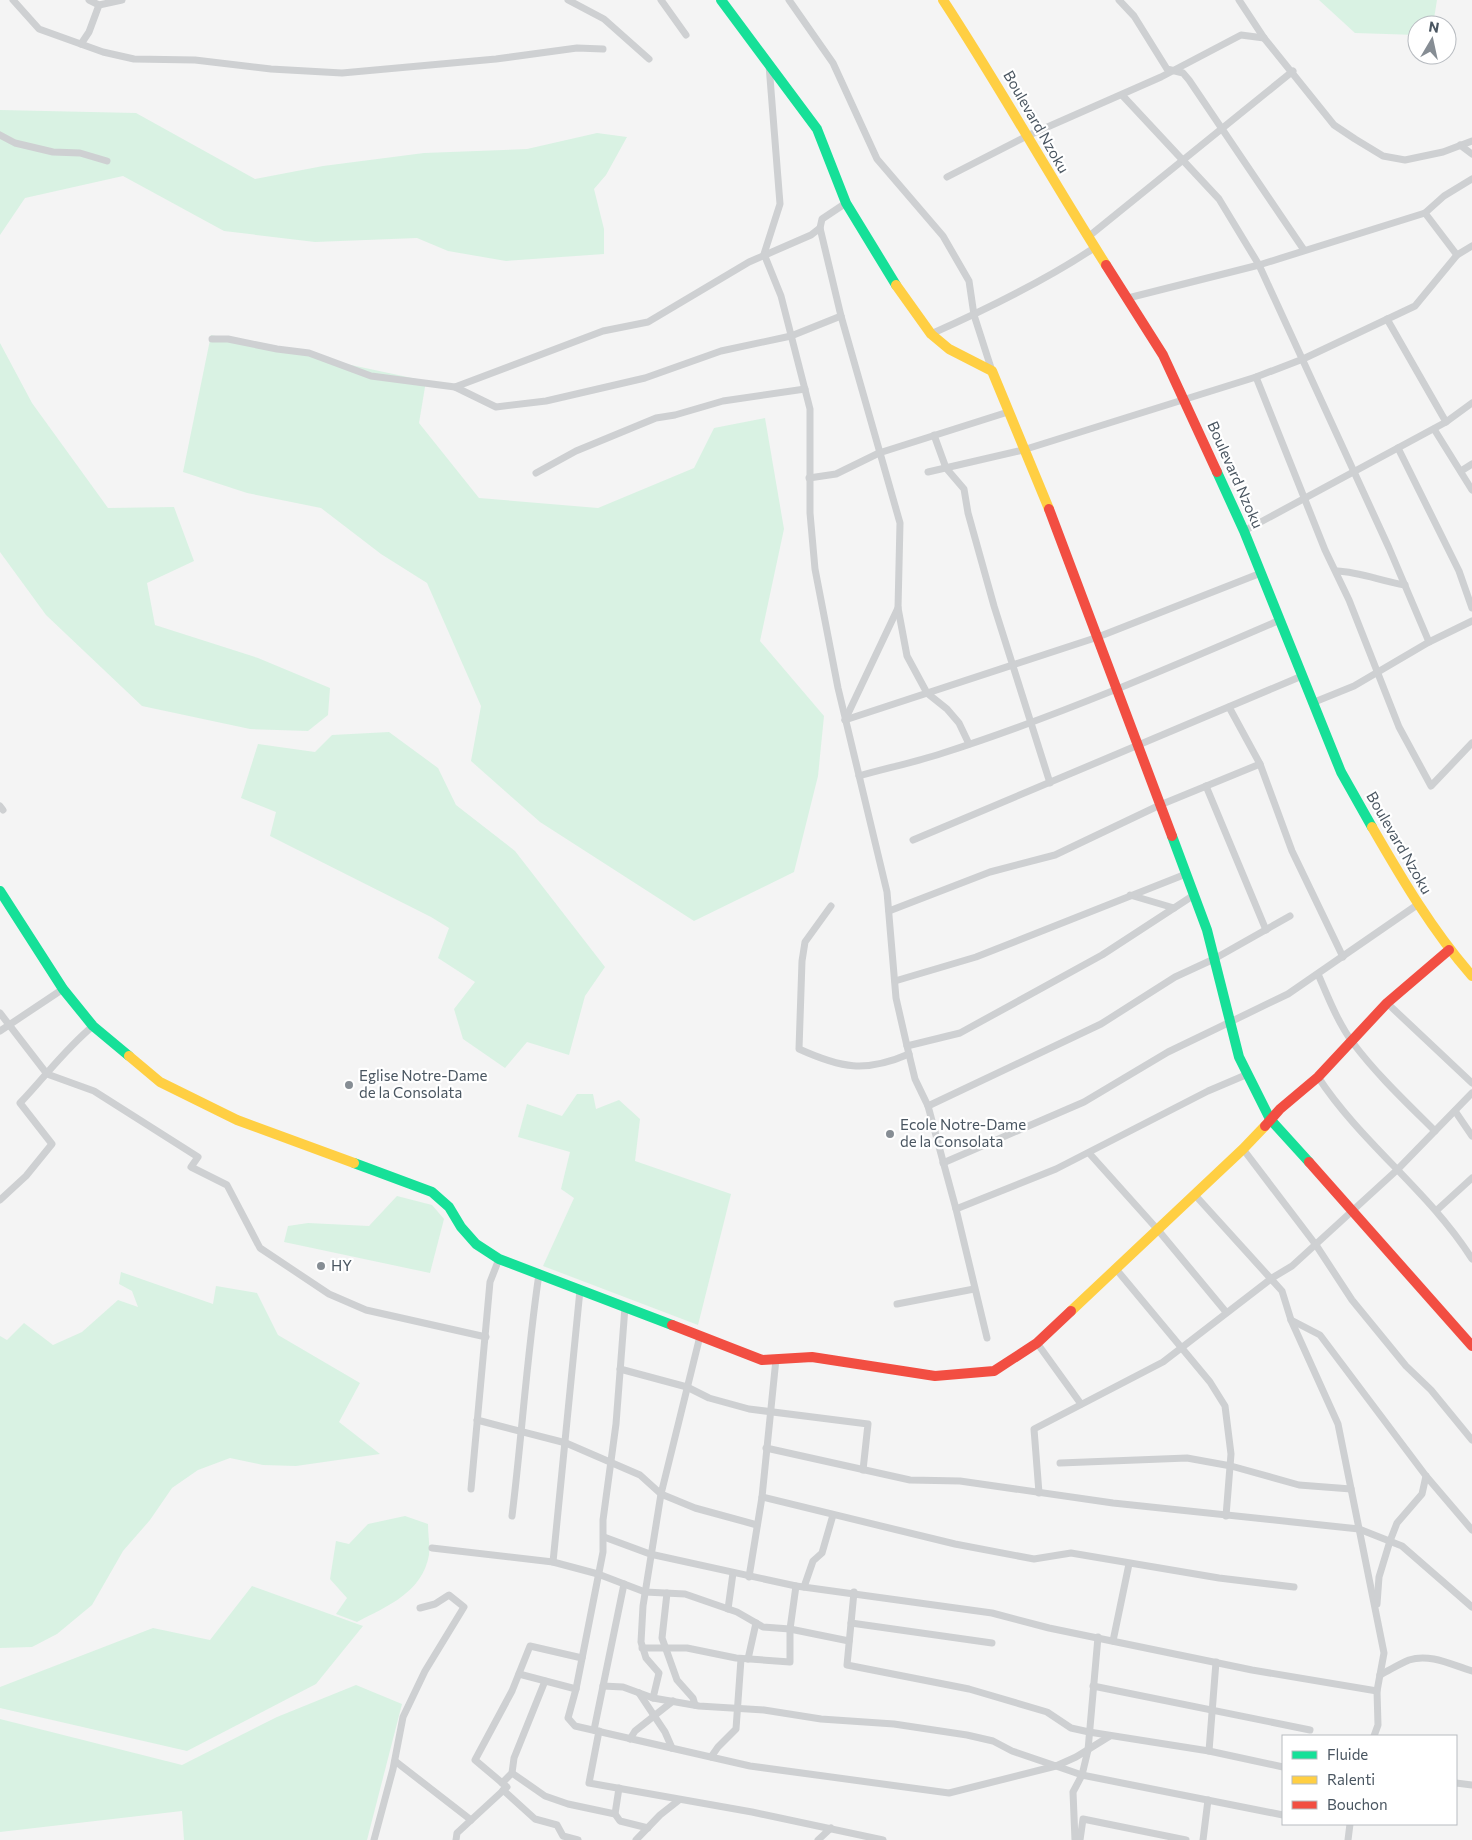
<svg xmlns="http://www.w3.org/2000/svg" width="1472" height="1840" font-family="Commissioner,sans-serif">
  <style>
    .green { fill: #d9f2e3 }
    .lines { fill: none; stroke-linecap: round; stroke-linejoin: round }
    .street { stroke: #ced0d2; stroke-width: 7 }
    .fast { stroke: #16e098; stroke-width: 10 }
    .slow { stroke: #ffcf43; stroke-width: 10 }
    .jam { stroke: #f24e42; stroke-width: 10 }
    .poi-dot { fill: #868d94; stroke: #fff; stroke-width: 2 }
    .labels { text-anchor: middle; stroke-width: 4.5; stroke-linejoin: round; paint-order: stroke }
    .street-label { font-size: 15px; fill: #4a5661; stroke: #fff }
    .poi-label { font-size: 15px; fill: #4a5661; stroke: #fff; text-anchor: start }
  </style>
  <rect width="100%" height="100%" fill="#f4f4f4"/>
  <g class="green">
    <path d="M1319,0h118l-4,25h-16v10l-62,-2z"/>
    <path d="M0,110l136,3 119,66 68,-13 101,-13 103,-4 70,-16 30,4 -21,38 -12,14 10,40v25l-98,7 -58,-10 -31,-13 -102,4 -91,-11 -101,-55 -98,22 -25,37z"/>
    <path d="M211,335l215,46 -7,42 60,75 119,10 96,-40 20,-40 51,-10 19,111 -24,112 64,75 -6,60 -24,96 -100,49 -154,-99 -69,-61 10,-55 -54,-123 -46,-29 -60,-46 -74,-15 -64,-21z"/>
    <path d="M0,343l32,60 76,105 66,-1 20,54 -47,22 8,42 103,33 72,30 -2,27 -20,16 -58,-2 -108,-23 -96,-91 -46,-63z"/>
    <path d="M389,732l49,36 18,37 59,46 90,116 -20,29 -16,59 -42,-13 -22,26 -42,-29 -9,-30 21,-27 -37,-24 11,-30 -18,-11 -161,-81 6,-24 -35,-14 17,-54 57,8 17,-17z"/>
    <path d="M577,1094h16l3,15 23,-9 21,19 -5,42 96,33 -33,131 -155,-59 31,-68 -13,-9 9,-37 -52,-15 9,-33 35,12z"/>
    <path d="M397,1196l35,9 12,14 -14,54 -146,-31 4,-16 20,-3 61,3z"/>
    <path d="M121,1272l92,32 3,-18 41,7 21,42 82,48 -21,39 41,32 -84,12 -33,-1 -33,-7 -32,12 -26,18 -22,32 -27,31 -31,54 -35,29 -25,13 -32,1v-312l7,4 17,-17 29,22 29,-13 36,-32 20,7 -6,-16 -13,-7z"/>
    <path d="M405,1516l23,8c0,10 2,22 1,31 -7,38 -42,51 -72,67l-21,-8 11,-16 -17,-19 6,-38 13,3 19,-20z"/>
    <path d="M252,1586l111,40 -47,58 -129,67 -187,-43v-21l153,-59 57,12z"/>
    <path d="M356,1685l46,19 -35,136h-183l-2,-29 -182,21v-113l182,46 95,-48z"/>
  </g>
  <g class="lines">
    <g class="street">
      <path d="M13,0l26,29 64,23 31,7 61,1 76,9 71,4 154,-14 81,-11 26,1"/>
      <path d="M89,0l10,5 23,-5"/>
      <path d="M568,0l36,19 45,40"/>
      <path d="M661,0l25,35"/>
      <path d="M789,0l44,63 44,96 66,77 26,45 5,34 18,56"/>
      <path d="M1119,0l15,16 33,53 16,4 6,7 115,170"/>
      <path d="M1239,0l25,38 70,87 21,14 28,17 22,4 38,-8 29,-11"/>
      <path d="M81,44l8,-12 10,-27"/>
      <path d="M769,65l11,139 -16,50 17,42 29,113v104l5,56 23,119 49,204 9,106 11,48"/>
      <path d="M1122,95l97,104 40,66 130,283 40,94"/>
      <path d="M0,135l15,8 38,9 27,1 27,8"/>
      <path d="M1460,145l12,9"/>
      <path d="M947,177l80,-41 134,-59 80,-42 23,3"/>
      <path d="M846,203l-24,16 -2,9 21,88 59,207 -2,85 9,48 20,37 20,16 12,14 10,21"/>
      <path d="M1425,213l32,42"/>
      <path d="M1088,237l205,-166"/>
      <path d="M1128,298l131,-33 166,-52 19,-17 28,-17"/>
      <path d="M1387,319l59,103"/>
      <path d="M931,334c56,-25 112,-52 163,-86"/>
      <path d="M212,339h16l49,10 32,4 62,23 84,11 41,20 50,-6 99,-23 76,-27 70,-15 50,-20"/>
      <path d="M1256,377l69,173 24,50 50,127 32,59 41,-43"/>
      <path d="M455,387l148,-56 45,-9 101,-60 62,-27 9,-7"/>
      <path d="M1434,429l38,61"/>
      <path d="M934,435l12,33 18,21 4,24 26,93 56,177"/>
      <path d="M1398,448l61,123 13,37"/>
      <path d="M1461,471l11,-7"/>
      <path d="M928,472l95,-22 233,-73 47,-18 112,-53 42,-51 15,-9"/>
      <path d="M536,473l40,-22 80,-33 19,-3 48,-14 82,-12"/>
      <path d="M809,478l27,-4 43,-21 129,-41"/>
      <path d="M1244,531l202,-109 26,-19"/>
      <path d="M1337,571c23,1 44,10 68,14"/>
      <path d="M1312,703l42,-17 75,-44 43,-21"/>
      <path d="M1229,707l31,57 32,87 51,106"/>
      <path d="M845,720l253,-83 163,-64"/>
      <path d="M845,720l53,-112"/>
      <path d="M859,776c28,-8 57,-14 84,-23 115,-37 226,-85 337,-133"/>
      <path d="M1206,786l60,144"/>
      <path d="M0,806l3,4"/>
      <path d="M913,840l389,-164"/>
      <path d="M1130,895l44,13"/>
      <path d="M831,906l-26,36 -3,19 -3,88c42,19 66,24 110,5"/>
      <path d="M889,911l101,-39 65,-17 105,-50 100,-41"/>
      <path d="M1318,974c10,23 20,49 35,69 24,32 54,60 82,88"/>
      <path d="M895,981l81,-24 210,-83"/>
      <path d="M1387,1003l85,80"/>
      <path d="M0,1013l47,61 47,17 104,66 -7,10 36,18 33,63 69,46 37,16 120,27"/>
      <path d="M0,1031l63,-42"/>
      <path d="M1318,1077c44,67 111,114 154,182"/>
      <path d="M928,1106l173,-82 74,-47 39,-18 76,-43"/>
      <path d="M1455,1111l17,25"/>
      <path d="M1243,1149l73,96 36,55 54,66 25,24 41,50"/>
      <path d="M1089,1153l69,77 68,82"/>
      <path d="M943,1163l141,-61 84,-50 120,-58 129,-89"/>
      <path d="M1195,1195l87,96 9,29 47,104 46,229 -7,38 1,34 -4,11"/>
      <path d="M0,1200l26,-24 26,-32 -32,-41c25,-26 45,-54 73,-77"/>
      <path d="M956,1209l100,-40 152,-78 40,-17"/>
      <path d="M1437,1210l35,-32"/>
      <path d="M1116,1269l94,113 15,24 6,48 -5,62"/>
      <path d="M897,1304l77,-15"/>
      <path d="M625,1307l-9,117 -13,96v32l-27,137 -8,29 7,8 175,40 199,27 107,-27 26,9 201,40"/>
      <path d="M1291,1320l29,15 106,141 46,54"/>
      <path d="M987,1338l-31,-129 -28,-103 -13,-27 -8,-33 53,-13 142,-78 92,-60"/>
      <path d="M1037,1343l44,61"/>
      <path d="M620,1369l67,18 22,11 40,11 119,15 -5,46"/>
      <path d="M477,1420l89,23 74,32 21,19 34,14 62,17"/>
      <path d="M766,1448l144,32 50,1 153,22 246,26 43,17 70,61"/>
      <path d="M1060,1463l127,-5 44,8 68,19 52,4"/>
      <path d="M471,1489l19,-207 9,-23"/>
      <path d="M1039,1493l-5,-64 129,-67 109,-84 20,-12 105,-96 75,-77"/>
      <path d="M762,1497l193,47 79,15 37,-6 148,25 75,9"/>
      <path d="M512,1516c10,-81 15,-162 27,-242"/>
      <path d="M604,1537l46,17 146,32 196,27 57,15 203,42 125,21"/>
      <path d="M432,1548l121,14 45,12 47,18 40,2 52,18 26,15 27,2 59,12"/>
      <path d="M553,1562l27,-272"/>
      <path d="M749,1577l13,-80 14,-138"/>
      <path d="M804,1587l9,-26 9,-8 11,-38"/>
      <path d="M854,1592l-7,73 122,24 78,23 24,16 18,4 120,19 74,16"/>
      <path d="M667,1593l-5,45 15,42 16,18 2,7"/>
      <path d="M1377,1604l2,-27 11,-36 7,-18 25,-29 4,-18"/>
      <path d="M728,1609l5,-36"/>
      <path d="M851,1623l141,20"/>
      <path d="M1113,1641l16,-77"/>
      <path d="M642,1648h45l49,10 54,4v-33l6,-43"/>
      <path d="M748,1659l8,-36"/>
      <path d="M519,1674l57,15"/>
      <path d="M1380,1675c10,-5 19,-11 29,-15 21,-7 43,5 63,11"/>
      <path d="M603,1686l20,1 30,11 46,8 65,4 57,9 73,5 73,11 26,6 19,10 44,15 20,-9 34,-21"/>
      <path d="M1093,1686l217,44"/>
      <path d="M639,1693l26,39 7,16"/>
      <path d="M653,1698l6,-25 -13,-15 -5,-16 2,-36 18,-112 39,-158"/>
      <path d="M594,1730l30,-146"/>
      <path d="M599,1731l-10,52 163,29 131,28"/>
      <path d="M630,1739l5,-8 38,-30"/>
      <path d="M1209,1751l7,-89"/>
      <path d="M711,1757l7,-10 18,-18 5,-70"/>
      <path d="M395,1761l76,59"/>
      <path d="M512,1773l33,23 23,8 47,10 5,7 28,7"/>
      <path d="M502,1783l10,-10 2,-15 31,-77"/>
      <path d="M1456,1783l16,2"/>
      <path d="M503,1790l32,29 22,6 6,11 15,4"/>
      <path d="M615,1814l4,-26"/>
      <path d="M374,1840l19,-71 10,-52 22,-46 39,-64 -15,-12 -14,9 -15,4"/>
      <path d="M456,1840l1,-7 50,-46 -32,-27 37,-69 18,-45 52,12"/>
      <path d="M636,1840l24,-25 19,-15"/>
      <path d="M818,1840l13,-12"/>
      <path d="M1075,1840l-2,-48 9,-17 6,-25 10,-113"/>
      <path d="M1080,1840l3,-21 103,21"/>
      <path d="M1203,1840l5,-40"/>
      <path d="M1348,1840l2,-16"/>
    </g>
    <g class="fast">
      <path d="M721,0l96,129 29,74 50,82"/>
      <path d="M1217,472l27,59 97,241 31,55"/>
      <path d="M1172,836l35,94 32,127 31,62 39,43"/>
      <path d="M0,891l63,98 30,37 36,30"/>
      <path d="M354,1163l78,29 17,15 12,20 15,17 23,15 173,66"/>
    </g>
    <g class="slow">
      <path d="M943,0c57,87 107,177 163,265"/>
      <path d="M896,285l35,49 18,15 43,22 57,138"/>
      <path d="M1372,827c30,52 60,103 100,149"/>
      <path d="M129,1056l31,26 77,38 117,43"/>
      <path d="M1071,1311l172,-162 22,-23"/>
    </g>
    <g class="jam">
      <path d="M1106,265l57,90 54,117"/>
      <path d="M1049,509l123,327"/>
      <path d="M1265,1126l15,-17 38,-32 69,-74 62,-53"/>
      <path d="M1309,1162l163,184"/>
      <path d="M672,1325l90,35 50,-3 123,19 59,-5 43,-28 34,-32"/>
    </g>
  </g>
  <g class="poi-dot">
    <circle cx="349" cy="1085" r="5"/>
    <circle cx="890" cy="1134" r="5"/>
    <circle cx="321" cy="1266" r="5"/>
  </g>
  <g class="labels">
    <g class="street-label">
      <text transform="translate(1036 122) rotate(60)" y="5">Boulevard Nzoku</text>
      <text transform="translate(1235 475) rotate(66)" y="5">Boulevard Nzoku</text>
      <text transform="translate(1399 843) rotate(60)" y="5">Boulevard Nzoku</text>
    </g>
    <g class="poi-label">
      <text x="359" y="1081">Eglise Notre-Dame<tspan x="359" dy="17">de la Consolata</tspan></text>
      <text x="900" y="1130">Ecole Notre-Dame<tspan x="900" dy="17">de la Consolata</tspan></text>
      <text x="331" y="1271">HY</text>
    </g>
  </g>
  <rect x="1282" y="1735" width="175" height="90" fill="#ffffff" stroke="#b7bbc0"/>
  <rect x="1292" y="1751" width="25" height="8" fill="#16e098" stroke="#b7bbc0"/>
  <text x="1327" y="1760" font-size="15" fill="#4a5661">Fluide</text>
  <rect x="1292" y="1776" width="25" height="8" fill="#ffcf43" stroke="#b7bbc0"/>
  <text x="1327" y="1785" font-size="15" fill="#4a5661">Ralenti</text>
  <rect x="1292" y="1801" width="25" height="8" fill="#f24e42" stroke="#b7bbc0"/>
  <text x="1327" y="1810" font-size="15" fill="#4a5661">Bouchon</text>
  <g transform="translate(1432 40) rotate(9)"><circle r="24" fill="#ffffff" stroke="#b7bbc0"/>
  <path d="M0-4L9 19L0 12L-9 19Z" fill="#868d94"/>
  <text y="-8" font-size="14" font-weight="bold" text-anchor="middle" fill="#4a5661">N</text>
  </g>
</svg>
